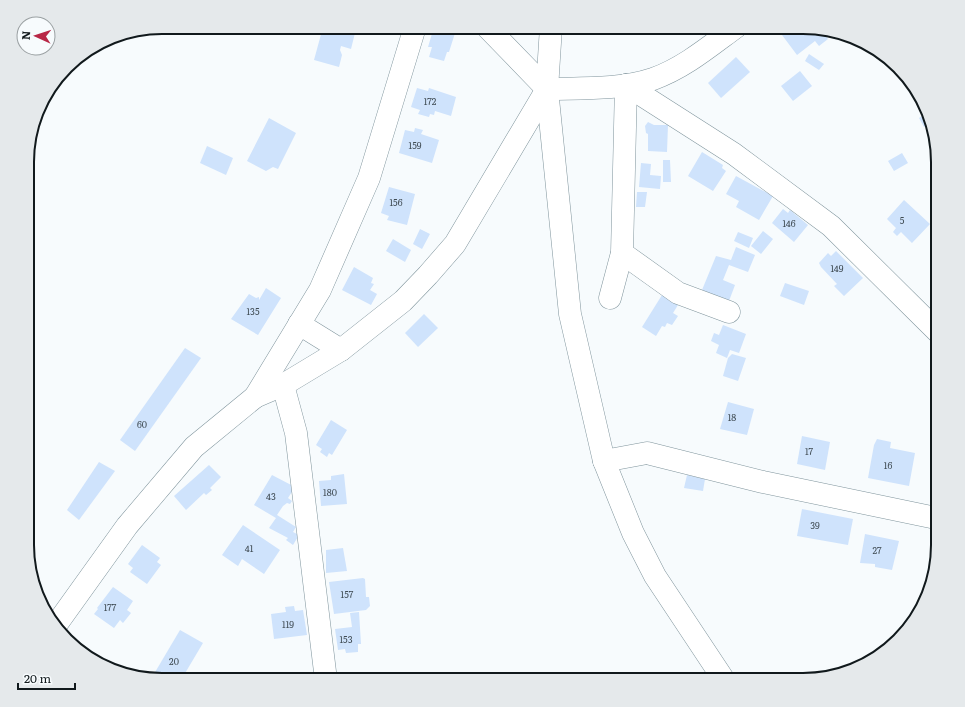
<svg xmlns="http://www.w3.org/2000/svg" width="965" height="707" font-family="Literata,serif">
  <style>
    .building { fill: #cfe3fc }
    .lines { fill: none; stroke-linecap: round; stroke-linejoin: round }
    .minor-casing { stroke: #80959d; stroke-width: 23 }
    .minor { stroke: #fff; stroke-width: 22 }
    .labels { text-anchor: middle; stroke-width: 3; stroke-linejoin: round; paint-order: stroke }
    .number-label { font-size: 9px; fill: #404c54 }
    .rim { fill: none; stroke: #11191c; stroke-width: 2 }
  </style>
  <rect width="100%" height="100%" fill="#f7fbfd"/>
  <g class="building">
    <path d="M323,27h27l-2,5 7,1 -4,16 -10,-3 -1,4 2,5 -3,12 -25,-7z"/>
    <path d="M434,27h11l11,3 -7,22h-2l-3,9 -15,-4 3,-10h-4z"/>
    <path d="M689,27h20l-6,4 -2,-4 -11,3z"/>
    <path d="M784,27l37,2 7,10 -9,7 -4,-5 -18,14 -18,-24z"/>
    <path d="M809,54l15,10 -5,6 -14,-9z"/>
    <path d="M736,57l14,15 -29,26 -13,-15z"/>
    <path d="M800,71l12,15 -19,15 -12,-15z"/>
    <path d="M417,88l11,3 1,-3 27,9 -5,19 -16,-5 -1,4 -4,-1 -1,3 -11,-3 2,-4 -9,-3z"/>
    <path d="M927,113l3,10 -6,4 -5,-9z"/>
    <path d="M269,118l27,15 -18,36 -5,-2 -7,4 -19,-10z"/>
    <path d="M648,122l6,3h14l-1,27 -19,-1v-17l-2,-1 -1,-7z"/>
    <path d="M415,128l8,2 -2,4 18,6 -7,23 -33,-10 6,-23 9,2z"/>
    <path d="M207,146l26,12 -7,17 -26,-12z"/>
    <path d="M702,152l21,13 -1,3 4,3 -13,20 -25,-15z"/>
    <path d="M902,153l6,10 -14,8 -6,-10z"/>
    <path d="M663,160h7l1,22h-8z"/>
    <path d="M641,163l10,1 -1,11 11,1 -1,13 -21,-2z"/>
    <path d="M736,176l37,20 -14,24 -23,-13 3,-6 -13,-7z"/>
    <path d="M389,187l26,7 -8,31 -20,-5 2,-4 -8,-3z"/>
    <path d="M637,192h10l-2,15h-9z"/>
    <path d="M904,200l26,24 -18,19 -11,-11 -4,4 -4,-4 3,-4 -9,-9z"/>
    <path d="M783,209l5,4 2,-3 18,15 -14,17 -22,-19z"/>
    <path d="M420,229l10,5 -8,15 -9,-5z"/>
    <path d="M763,231l10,8 -12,15 -10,-8z"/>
    <path d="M738,232l15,6 -4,10 -15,-7z"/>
    <path d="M393,239l18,11 -6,12 -19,-11z"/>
    <path d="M736,247l19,8 -7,17 -19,-7 -6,15 12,5 -6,16 -27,-11 14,-34 15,4z"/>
    <path d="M836,251l27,27 -19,18 -10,-10 3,-2 -16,-17 -2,-4 9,-10 3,3z"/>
    <path d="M354,267l19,11 -2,5 3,1 -4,6 7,4 -6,11 -29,-15z"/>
    <path d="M785,283l24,8 -5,14 -24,-9z"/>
    <path d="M266,288l15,10 -23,37 -27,-16 18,-25 7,4 3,-1v3z"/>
    <path d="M662,295l16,10 -5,8 5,3 -6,9 -5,-2 -2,4 -3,-1 -6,10 -14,-9z"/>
    <path d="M424,314l14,14 -20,19 -13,-14z"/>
    <path d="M723,325l23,9 -7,19 -9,-3 -3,8 -11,-5 3,-8 -8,-4 3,-8 5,2z"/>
    <path d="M185,348l16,10 -66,93 -15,-11z"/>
    <path d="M732,354l14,4 -8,23 -15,-5 5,-18z"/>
    <path d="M728,402l26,7 -7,26 -27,-6z"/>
    <path d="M331,420l16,10 -15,25 -3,-2 -2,4 -7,-5 2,-3 -6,-4z"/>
    <path d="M802,436l28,6 -5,28 -28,-6z"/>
    <path d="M877,439l14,3 -1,6 25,5 -6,33 -41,-8 6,-33z"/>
    <path d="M99,462l16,9 -36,49 -12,-10z"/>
    <path d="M209,465l12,12 -11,11 2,2 -6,5 -2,-2 -18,17 -12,-14z"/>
    <path d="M344,474l3,30 -26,2 -2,-25 12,-1v-4z"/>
    <path d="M272,475l23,12 -7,11 4,3 -2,3 -3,-1 -4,3 -6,9 19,12 -3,5 6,3 -6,10 -7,-5 2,-2 -19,-10 7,-10 -22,-13z"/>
    <path d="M687,475l18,4 -2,12 -19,-3z"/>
    <path d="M802,509l51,10 -5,26 -51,-9z"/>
    <path d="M243,525l37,25 -16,24 -22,-15 -4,7 -16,-11z"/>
    <path d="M865,534l34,7 -7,29 -17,-3v-3l-15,-1z"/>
    <path d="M142,545l18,13 -3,4 4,3 -14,19 -17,-12 3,-4 -5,-4z"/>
    <path d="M343,548l4,23 -21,2v-23z"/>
    <path d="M935,555h2l-5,27h-2z"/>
    <path d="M363,578l2,1 1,18h3l1,9 -4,4 -32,4 -5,-32z"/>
    <path d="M113,587l20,14 -6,9 4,3 -8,10 -3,-3 -6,8 -20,-14 4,-5 -1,-1z"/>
    <path d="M294,606l1,5 8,-1 4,25 -33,4 -3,-25 15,-2 -1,-5z"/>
    <path d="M359,612l2,32h-3v8l-12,1 -1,-4 -7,1 -3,-21 17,-2 -2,-14z"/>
    <path d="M180,630l23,13 -22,37 -30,-1z"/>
    <path d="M76,640l20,14 -4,5 -12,-7 -7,-8z"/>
    <path d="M360,673l1,7h-15l-1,-5z"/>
  </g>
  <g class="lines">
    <defs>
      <g id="minor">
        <path d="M487,27l60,62c35,-1 73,1 106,-10 31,-11 57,-33 83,-52"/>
        <path d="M551,27l-4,62 23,225 34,147 29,72 22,43 69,104"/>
        <path d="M626,85l108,69 97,72 107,106"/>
        <path d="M622,253l56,40 51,19"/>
        <path d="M610,298l12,-45 4,-168"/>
        <path d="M299,324l42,26"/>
        <path d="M283,385l13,48 30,247"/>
        <path d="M255,397l65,-107 49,-112 46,-151"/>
        <path d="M604,461l43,-8 116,29 168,35 7,-1"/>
        <path d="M56,625l71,-99 67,-79 61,-50 28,-12 58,-35 62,-49 25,-26 27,-31 92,-155"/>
      </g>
    </defs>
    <use href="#minor" class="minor-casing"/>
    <use href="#minor" class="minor"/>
  </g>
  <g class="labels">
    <g class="number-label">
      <text x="430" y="105">172</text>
      <text x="415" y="149">159</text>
      <text x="396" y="206">156</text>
      <text x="902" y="224">5</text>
      <text x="789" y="227">146</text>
      <text x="837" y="272">149</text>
      <text x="253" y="315">135</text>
      <text x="732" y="421">18</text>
      <text x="142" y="428">60</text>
      <text x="809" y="455">17</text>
      <text x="888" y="469">16</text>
      <text x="330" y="496">180</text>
      <text x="271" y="500">43</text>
      <text x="815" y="529">39</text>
      <text x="249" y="552">41</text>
      <text x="877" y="554">27</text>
      <text x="347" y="598">157</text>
      <text x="110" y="611">177</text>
      <text x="288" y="628">119</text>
      <text x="346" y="643">153</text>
      <text x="174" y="665">20</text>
    </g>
  </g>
  <path d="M0 0H965V707H0ZM162 34H803A128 128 0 0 1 931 162V545A128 128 0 0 1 803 673H162A128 128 0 0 1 34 545V162A128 128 0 0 1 162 34Z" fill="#e5e9eb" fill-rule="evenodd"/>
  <path class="rim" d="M162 34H803A128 128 0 0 1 931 162V545A128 128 0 0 1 803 673H162A128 128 0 0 1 34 545V162A128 128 0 0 1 162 34Z"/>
  <g transform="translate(36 36) rotate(273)"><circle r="19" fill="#f7fbfd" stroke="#9ba1a3"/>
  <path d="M0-3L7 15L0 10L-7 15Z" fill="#b82746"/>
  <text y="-6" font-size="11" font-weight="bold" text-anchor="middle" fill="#11191c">N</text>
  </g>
  <path d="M18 683v6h57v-6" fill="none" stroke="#11191c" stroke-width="2"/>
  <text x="24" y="683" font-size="12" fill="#11191c" stroke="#f7fbfd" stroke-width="3" paint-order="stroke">20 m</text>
</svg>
